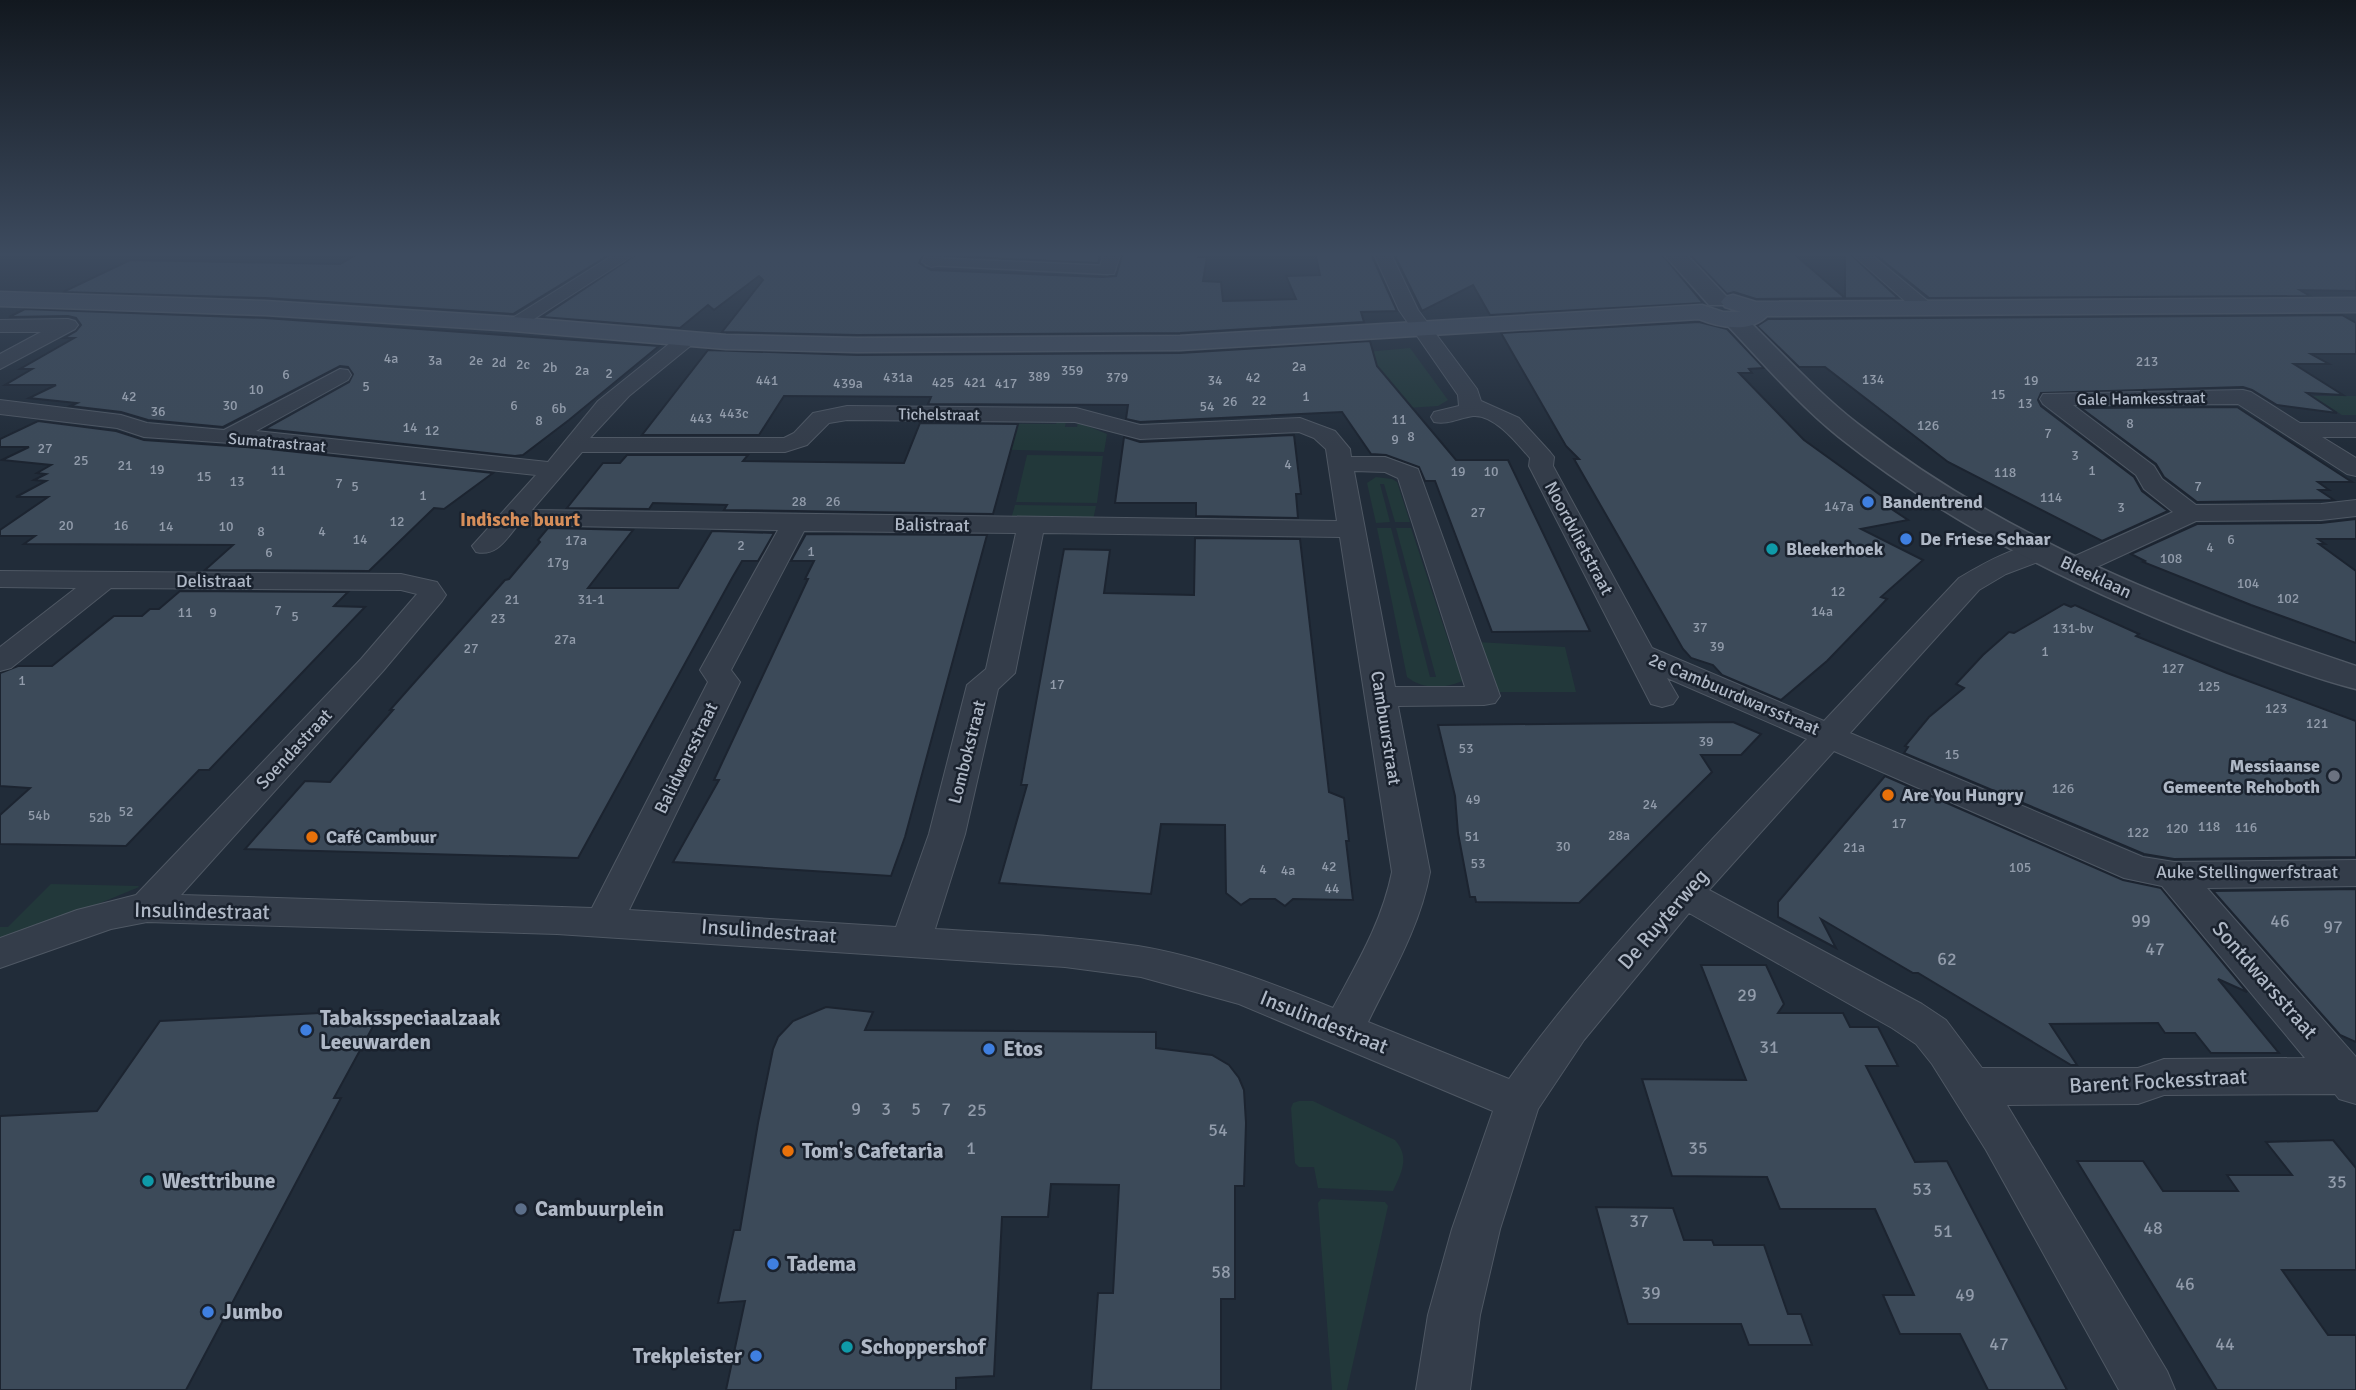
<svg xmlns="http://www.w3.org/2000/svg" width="2356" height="1390" font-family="Signika,sans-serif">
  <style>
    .green { fill: #22383a }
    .building { fill: #3c4a59; stroke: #1c2430; stroke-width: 2 }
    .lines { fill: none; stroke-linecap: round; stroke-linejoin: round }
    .pedestrian-casing { stroke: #4f5864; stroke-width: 3 }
    .minor-casing { stroke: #4f5864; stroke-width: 2 }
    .tertiary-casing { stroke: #4f5864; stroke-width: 3 }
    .secondary-casing { stroke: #4f5864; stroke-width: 3 }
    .pedestrian { fill: #343d4a; fill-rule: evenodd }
    .minor { fill: #343d4a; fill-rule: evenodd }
    .tertiary { fill: #343d4a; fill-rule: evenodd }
    .secondary { fill: #424d5d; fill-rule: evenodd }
    .shop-dot { fill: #3f7fe0; stroke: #1a222e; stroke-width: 2.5 }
    .culture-dot { fill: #0f9aa8; stroke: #1a222e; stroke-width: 2.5 }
    .worship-dot { fill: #6b7280; stroke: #1a222e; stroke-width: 2.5 }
    .food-dot { fill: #e8710a; stroke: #1a222e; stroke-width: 2.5 }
    .service-dot { fill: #5c6f8a; stroke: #1a222e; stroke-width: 2.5 }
    .labels { text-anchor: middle; stroke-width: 5; stroke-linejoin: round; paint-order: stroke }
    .number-label { font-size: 14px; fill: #929cab }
    .far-street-label { font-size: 16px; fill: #afb8c6; stroke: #1a222e }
    .poi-label { font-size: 18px; font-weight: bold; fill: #afb8c6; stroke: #1a222e; text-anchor: start }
    .street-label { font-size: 18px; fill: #afb8c6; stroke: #1a222e }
    .near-number-label { font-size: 18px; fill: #929cab }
    .neighbourhood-label { font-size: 19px; font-weight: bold; fill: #d68e5a; stroke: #1a222e }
    .near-street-label { font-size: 21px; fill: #afb8c6; stroke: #1a222e }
    .near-poi-label { font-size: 21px; font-weight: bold; fill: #afb8c6; stroke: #1a222e; text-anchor: start }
  </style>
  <rect width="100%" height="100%" fill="#212c39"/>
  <g class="green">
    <path d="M1410,348l38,52 -10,6 -61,4 -26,-33 32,-4 -17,-21z"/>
    <path d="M2312,396h44v19h-14z"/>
    <path d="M1057,421h9l-1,6h12l1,-5 29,12 -3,18 -168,-4 9,-25 111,1z"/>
    <path d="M1027,455l76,1 -6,47 -81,-1z"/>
    <path d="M1376,477l16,2 5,3 13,40h-15l-11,-38h-4l10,38 -14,1 -9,-40z"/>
    <path d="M1015,505l81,1 -3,14 -82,-1z"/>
    <path d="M1377,528h14l39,149h6l-40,-149h15l44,133h7l2,19 -4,2c-18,7 -38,7 -53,-5z"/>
    <path d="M1477,642l88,5 11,45h-77l-6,-4z"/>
    <path d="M51,884l87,2 1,1 -94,39 -45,14v-13h8z"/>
    <path d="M1299,1101h14l82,39c15,17 7,32 -2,51l-75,-3 -4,-21h-15l-4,-4 -4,-55 2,-5z"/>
    <path d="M1321,1199l64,3 3,4 -41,184h-15l-14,-187z"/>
  </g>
  <g class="building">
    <path d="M361,252h253l-101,62 -248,-16 -202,-6 67,-32 210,4z"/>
    <path d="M640,252h285l-6,11 12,7 171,7 14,-1 7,-24h64l-1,2h12v3h9l-4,24 18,1 2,19 73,-2 -10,-23 34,-1 -5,-23h55l27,59 -36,1 3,10 -184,11 -323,2 -135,-3 41,-52 -4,-4 -45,34 -6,-5 -28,23 -138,-11z"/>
    <path d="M948,252h153l-3,11 -152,-7z"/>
    <path d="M1393,252h267l43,51 -213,12 -17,-30 -51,26z"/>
    <path d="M1687,252h105l53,46v-46h3l50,46 -142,1 -22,-7 -7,2z"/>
    <path d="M1872,252l402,2 -3,-2h85v39l-56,-1 10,6 -381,2z"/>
    <path d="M25,309l240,9 394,28 -90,74 -46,35 -8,1 -250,-27 84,-47 4,-8 -5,-7 -8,-1 -117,61 -75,-7 -27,-8 -51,-6 7,-3 -48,-5 27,-13h-51l27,-16h-12l54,-31h-10l12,-7 5,-6 -5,-7 -8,-2 -59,1z"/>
    <path d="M2342,315l14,8v31h-45l18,10h-35l49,31 -36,-2 30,20 -60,-8 -25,-15 -9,-3 -202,6 -3,7 3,6 93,71 8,14 26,20 -66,30 -154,-79 -123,-95h-26l-42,-41 11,-7z"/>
    <path d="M1699,322l28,7 37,39 -15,1 3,4h-13l65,67 86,62 -6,2 24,16 -47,9 62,31 -42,37 6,2 -60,62 -46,39 -59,-25 -9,-10 -22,-7 -8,-9 -109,-190h5l-13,-13 -65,-113z"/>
    <path d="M1370,341l7,25 79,94h52l82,171 -98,1 -57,-151h-10l-6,-14 -33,-12 -15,-1 -29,-42 -202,10 -14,-3 2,-14 -200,-1 3,-7 -147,-1 -25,39h-117l66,-85 149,5 323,-2z"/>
    <path d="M2237,407l115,75h-34l11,8h-10l15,10 -137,2 -33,-25 -8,-13 -75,-56z"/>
    <path d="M38,421l78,10 28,9 116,8 233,25 -49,36 -10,-1 -65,63 -164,-1 28,-25 -209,-1 11,-8h-35v-6l48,-33h-32l30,-16 -12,-1 12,-6 -9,-1 14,-8 -49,-5 27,-13h-29v-8z"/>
    <path d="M920,423l98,1 -25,90 -269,-4 3,-5 -74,-2 -4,6 -82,-1 36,-45h17l7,-8h121l-5,6 161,2z"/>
    <path d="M1294,435l7,59h-5l2,24 -102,-2v-13h-81l9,-66 16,5z"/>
    <path d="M2356,519v20h-38l7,5h-6l37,27v72l-105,-38 -108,-43 2,-1 -14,-7 66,-30 124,-1z"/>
    <path d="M548,528l85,2 -45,58h90l34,-57 62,2 -16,28h-16l-10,17 -154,280 -333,-9 60,-68 25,1 63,-72h-3l115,-130 4,-1 31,-37 -2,-2z"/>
    <path d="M806,534l181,1 -82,302 -14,39 -218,-14 46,-82h-5l94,-201h-3l9,-18h-23z"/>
    <path d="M1195,538l105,1 29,253 15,6 5,43h-3l7,59 -60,-1 -8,7 -10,-7h-25l-9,6 -15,-12 -1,-68 -64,-1 -10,70 -152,-11 28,-98h-6l43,-236 46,1 -6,43 90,2z"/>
    <path d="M180,591l168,1 -14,14 31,1 -156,163h-10l-73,76 -126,-2v-29l30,-27 -30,-2v-113l18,-7h34l62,-50h28l8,-7h9z"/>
    <path d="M2064,604l7,3 4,-2 64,29 -3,2 91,37 129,48v136l-182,2 -30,-5 -240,-101 4,-6 -3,-1 24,-29 35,-29 -8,-4 27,-29 26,-23 5,1z"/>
    <path d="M1733,722l28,12 -20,21h-40l11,17 -133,131 -103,-1 -1,-5h-5l-12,-64 -3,-37 -17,-71z"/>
    <path d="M1885,776l238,104 38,8 86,104 -29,-13 61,74h-68l-16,-20h-30l-7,-10 -108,1 27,41h-6l-153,-92h-5l-92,-54 15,29 -58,-31v-15z"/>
    <path d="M2356,889v153l-16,-7 -127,-144z"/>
    <path d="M1701,965h65l18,39 -6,9h65l7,14h28l20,39h-32l49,96 32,-1 120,229h-79l-28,-56h-60l-17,-39h31l-39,-86h-95l-13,-32 -95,-1 -30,-97 104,1z"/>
    <path d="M826,1007l47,5 -8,18 291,2v16l56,7 17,10 10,13 5,12 2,33 -2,63h-9v113h-14v91h-130l7,-97h15l6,-108 -68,-1 -3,33h-46l-8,159 -38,2v12h-230l19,-89 -27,2 16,-73h6l18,-107 15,-74 5,-12 15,-16z"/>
    <path d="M382,1010l-48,88h7l-155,292h-186v-274l97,-5 63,-90z"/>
    <path d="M2333,1140l23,28v102h-74l46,65h28v55h-139l-140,-229h66l20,30h75l-11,-16h65l-26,-33z"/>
    <path d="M1596,1207l77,1 11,32h28l2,5h50l24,69h13l11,31h-63l-8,-21h-113z"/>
  </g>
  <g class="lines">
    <defs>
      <path id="pedestrian" d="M931,258l177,8 7,4 -7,4 -182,-9v-6z"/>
      <g id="minor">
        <path d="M618,252h20l-118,76h-14l-3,-4z"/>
        <path d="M928,252h17l-8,14 -6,1 -9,-5z"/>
        <path d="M1104,252h17l-7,22h-12l-3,-4z"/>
        <path d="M1373,252h17l28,58 59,79 4,12 38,17 31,34 4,5 -1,9 99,182 172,73 135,-143c22,-13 66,-39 92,-33l3,6 -3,6 -45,17 -27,16 -129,143 293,124 31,5 182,-2v26l-149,2 149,169v47l-17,-5 -4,-5 -171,1 -26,9 -131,1 160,266 8,19h-56l-133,-240 -54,-86 -16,-20 -24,-16 -203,-115 -105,127 -46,69 -38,120 -20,86 -10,75h-54l12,-75 24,-86 41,-118 -254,-107 -98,-27 -76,-10 -508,-33 -410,-12 -36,7 -111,39v-30l77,-28 59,-15 225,-236 56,-65 -16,-4 -290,-2 -100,80 -11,3v-24l76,-59 -76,-1v-16l401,3 36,8 9,13 -4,6 -59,70 -202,224 411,13 116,-226 -8,-12 78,-140 -260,-5c-12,14 -21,32 -42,27l-4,-6 64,-71 -276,-30 -116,-8 -27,-9 -117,-14v-14l121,15 26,8 77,7 116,-61 8,1 3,5 -3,5 -92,51 292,31 50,-61 82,-66h14l3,4 -3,4 -65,53 -39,42h194l10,-5 19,-20 34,-7 229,2 64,17 160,-7 35,13 15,18 1,8h34l33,12 82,227 -5,7 -11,2 -86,1 32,166c-10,55 -38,101 -62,150l141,57c88,-123 195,-231 298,-340l-140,-61 11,19 -5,7 -11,3 -11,-3 -122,-238 1,-8c-13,-15 -36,-44 -57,-42 -14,2 -25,9 -39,6l-3,-5 3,-5 25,-6 -1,-11 -59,-85zM847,420l228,2 65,17 159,-7 15,6 12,11 11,72 -805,-11 50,-58h203l22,-7 22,-22zM1354,471l31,1 13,6 67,209h-70zM804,531l212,2 -30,136 -19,16 -38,149 -33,93 -267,-17 111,-228 -9,-12zM1043,533l297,4 52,335c-10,50 -35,91 -59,136 -62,-25 -128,-51 -195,-62 -67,-10 -135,-13 -203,-17l30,-95 33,-145 17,-16zM1834,751l290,127 38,8 143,172 -141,1 -26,9h-156l-36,-48 -24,-16 -213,-114z"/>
        <path d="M1850,252h18l61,50 3,4 -3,4h-14z"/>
        <path d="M68,319l7,2 3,4 -3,4 -75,40v-15l41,-22h-41v-12z"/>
        <path d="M2243,390l8,2 49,31h56v14h-34l34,21v18l-9,-2 -109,-70 -165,1 81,61 8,13 34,26 125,-1 35,-4v16l-35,4 -125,1 -112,52 -10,2 -10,-2 -4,-6 4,-6 109,-49 -29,-23 -8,-14 -93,-71 -3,-5 3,-5z"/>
      </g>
      <g id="tertiary">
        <path d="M1662,252h22l41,43 4,5 -4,5h-16z"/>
        <path d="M1735,313l8,2c38,37 74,77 115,109 147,115 323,184 498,242v23c-41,-10 -81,-26 -121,-40 -140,-52 -278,-118 -396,-212 -41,-33 -76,-74 -112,-112l-4,-5 4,-5z"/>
      </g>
      <path id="secondary" d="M0,292l265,9 248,16 213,18 131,3 323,-2 522,-31 21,7h18l-16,-5 -4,-5 4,-5 8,-2 23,7 600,-4v14l-589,4c-18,18 -48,11 -68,3l-519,31 -323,2 -131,-3 -213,-18 -248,-16 -265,-9z"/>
    </defs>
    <use href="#pedestrian" class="pedestrian-casing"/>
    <use href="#minor" class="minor-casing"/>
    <use href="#tertiary" class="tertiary-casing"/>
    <use href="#secondary" class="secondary-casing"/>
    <use href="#pedestrian" class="pedestrian"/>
    <use href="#minor" class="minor"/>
    <use href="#tertiary" class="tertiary"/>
    <use href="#secondary" class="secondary"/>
  </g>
  <linearGradient id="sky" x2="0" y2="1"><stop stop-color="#12181f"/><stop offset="0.57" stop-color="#3d4b5f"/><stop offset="1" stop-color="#3d4b5f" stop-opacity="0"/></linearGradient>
  <rect width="2356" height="446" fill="url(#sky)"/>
  <g class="shop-dot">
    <circle cx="1868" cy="502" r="7"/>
    <circle cx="1906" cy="539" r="7"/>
    <circle cx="306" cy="1030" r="7"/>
    <circle cx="989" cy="1049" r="7"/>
    <circle cx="773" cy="1264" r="7"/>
    <circle cx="208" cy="1312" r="7"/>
    <circle cx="756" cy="1356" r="7"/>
  </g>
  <g class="culture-dot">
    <circle cx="1772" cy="549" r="7"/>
    <circle cx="148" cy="1181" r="7"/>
    <circle cx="847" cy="1347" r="7"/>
  </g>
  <circle class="worship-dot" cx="2334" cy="776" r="7"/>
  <g class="food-dot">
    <circle cx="1888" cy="795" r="7"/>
    <circle cx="312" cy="837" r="7"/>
    <circle cx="788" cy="1151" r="7"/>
  </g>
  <circle class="service-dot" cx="521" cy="1209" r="7"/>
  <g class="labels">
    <g class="number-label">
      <text x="391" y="363">4a</text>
      <text x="435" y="365">3a</text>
      <text x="476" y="365">2e</text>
      <text x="2147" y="366">213</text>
      <text x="499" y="367">2d</text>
      <text x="523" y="369">2c</text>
      <text x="1299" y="371">2a</text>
      <text x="550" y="372">2b</text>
      <text x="582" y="375">2a</text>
      <text x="1072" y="375">359</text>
      <text x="609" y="378">2</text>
      <text x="286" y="379">6</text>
      <text x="1039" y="381">389</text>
      <text x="898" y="382">431a</text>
      <text x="1117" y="382">379</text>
      <text x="1253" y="382">42</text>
      <text x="1873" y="384">134</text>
      <text x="767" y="385">441</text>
      <text x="1215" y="385">34</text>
      <text x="2031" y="385">19</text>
      <text x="943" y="387">425</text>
      <text x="975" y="387">421</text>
      <text x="848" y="388">439a</text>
      <text x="1006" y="388">417</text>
      <text x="366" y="391">5</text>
      <text x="256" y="394">10</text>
      <text x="1998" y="399">15</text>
      <text x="129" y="401">42</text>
      <text x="1306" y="401">1</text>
      <text x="1259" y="405">22</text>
      <text x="1230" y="406">26</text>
      <text x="2025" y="408">13</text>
      <text x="230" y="410">30</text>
      <text x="514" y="410">6</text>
      <text x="1207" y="411">54</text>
      <text x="559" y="413">6b</text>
      <text x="158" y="416">36</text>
      <text x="734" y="418">443c</text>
      <text x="701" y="423">443</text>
      <text x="1399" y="424">11</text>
      <text x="539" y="425">8</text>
      <text x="2130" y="428">8</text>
      <text x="1928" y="430">126</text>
      <text x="410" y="432">14</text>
      <text x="432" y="435">12</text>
      <text x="2048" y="438">7</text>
      <text x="1411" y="441">8</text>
      <text x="1395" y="444">9</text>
      <text x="45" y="453">27</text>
      <text x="2075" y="460">3</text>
      <text x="81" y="465">25</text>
      <text x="1288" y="469">4</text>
      <text x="125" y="470">21</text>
      <text x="157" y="474">19</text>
      <text x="278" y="475">11</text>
      <text x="2092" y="475">1</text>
      <text x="1458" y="476">19</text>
      <text x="1491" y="476">10</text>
      <text x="2005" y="477">118</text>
      <text x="204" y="481">15</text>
      <text x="237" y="486">13</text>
      <text x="339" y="488">7</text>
      <text x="355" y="491">5</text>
      <text x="2198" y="491">7</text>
      <text x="423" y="500">1</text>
      <text x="2051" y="502">114</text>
      <text x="799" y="506">28</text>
      <text x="833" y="506">26</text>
      <text x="1839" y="511">147a</text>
      <text x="2121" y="512">3</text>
      <text x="1478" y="517">27</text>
      <text x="397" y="526">12</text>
      <text x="66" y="530">20</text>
      <text x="121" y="530">16</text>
      <text x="166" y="531">14</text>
      <text x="226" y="531">10</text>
      <text x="261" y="536">8</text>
      <text x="322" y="536">4</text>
      <text x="360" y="544">14</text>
      <text x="2231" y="544">6</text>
      <text x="576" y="545">17a</text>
      <text x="741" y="550">2</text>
      <text x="2210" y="552">4</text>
      <text x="811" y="556">1</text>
      <text x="269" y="557">6</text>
      <text x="2171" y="563">108</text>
      <text x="558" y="567">17g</text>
      <text x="2248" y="588">104</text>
      <text x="1838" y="596">12</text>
      <text x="2288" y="603">102</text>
      <text x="512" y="604">21</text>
      <text x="591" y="604">31-1</text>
      <text x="278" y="615">7</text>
      <text x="1822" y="616">14a</text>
      <text x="185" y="617">11</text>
      <text x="213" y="617">9</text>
      <text x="295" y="621">5</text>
      <text x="498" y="623">23</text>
      <text x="1700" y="632">37</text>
      <text x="2073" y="633">131-bv</text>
      <text x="565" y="644">27a</text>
      <text x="1717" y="651">39</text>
      <text x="471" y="653">27</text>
      <text x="2045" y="656">1</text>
      <text x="2173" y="673">127</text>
      <text x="22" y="685">1</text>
      <text x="1057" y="689">17</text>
      <text x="2209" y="691">125</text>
      <text x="2276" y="713">123</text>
      <text x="2317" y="728">121</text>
      <text x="1706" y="746">39</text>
      <text x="1466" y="753">53</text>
      <text x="1952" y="759">15</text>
      <text x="2063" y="793">126</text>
      <text x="1473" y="804">49</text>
      <text x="1650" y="809">24</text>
      <text x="126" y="816">52</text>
      <text x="39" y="820">54b</text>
      <text x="100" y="822">52b</text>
      <text x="1899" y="828">17</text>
      <text x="2209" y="831">118</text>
      <text x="2246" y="832">116</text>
      <text x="2177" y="833">120</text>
      <text x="2138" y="837">122</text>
      <text x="1619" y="840">28a</text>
      <text x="1472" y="841">51</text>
      <text x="1563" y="851">30</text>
      <text x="1854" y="852">21a</text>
      <text x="1478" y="868">53</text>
      <text x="1329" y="871">42</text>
      <text x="2020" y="872">105</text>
      <text x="1263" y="874">4</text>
      <text x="1288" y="875">4a</text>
      <text x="1332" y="893">44</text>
    </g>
    <g class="far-street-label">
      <text transform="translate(2141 398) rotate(-1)" y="6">Gale Hamkesstraat</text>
      <text transform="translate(939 414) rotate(1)" y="6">Tichelstraat</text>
      <text transform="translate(277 442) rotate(5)" y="6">Sumatrastraat</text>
    </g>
    <g class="poi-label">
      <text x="1882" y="508">Bandentrend</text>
      <text x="1920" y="545">De Friese Schaar</text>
      <text x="1786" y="555">Bleekerhoek</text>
      <text x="2320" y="772" text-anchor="end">Messiaanse<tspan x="2320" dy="21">Gemeente Rehoboth</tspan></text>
      <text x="1902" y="801">Are You Hungry</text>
      <text x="326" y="843">Café Cambuur</text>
    </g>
    <g class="street-label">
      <text transform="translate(932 525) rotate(1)" y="6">Balistraat</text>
      <text transform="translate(1579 538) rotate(62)" y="6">Noordvlietstraat</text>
      <text transform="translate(2096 577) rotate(25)" y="6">Bleeklaan</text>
      <text x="214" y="587">Delistraat</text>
      <text transform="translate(1734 694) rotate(23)" y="6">2e Cambuurdwarsstraat</text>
      <text transform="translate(1386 728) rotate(81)" y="6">Cambuurstraat</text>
      <text transform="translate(294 749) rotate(-47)" y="6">Soendastraat</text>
      <text transform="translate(967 752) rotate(-76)" y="6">Lombokstraat</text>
      <text transform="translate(686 758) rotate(-64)" y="6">Balidwarsstraat</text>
      <text x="2247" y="878">Auke Stellingwerfstraat</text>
    </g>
    <g class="near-number-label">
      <text x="2141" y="927">99</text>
      <text x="2280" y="927">46</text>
      <text x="2333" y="933">97</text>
      <text x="2155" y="955">47</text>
      <text x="1947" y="965">62</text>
      <text x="1747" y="1001">29</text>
      <text x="1769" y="1053">31</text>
      <text x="856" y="1115">9</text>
      <text x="886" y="1115">3</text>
      <text x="916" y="1115">5</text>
      <text x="946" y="1115">7</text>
      <text x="977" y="1116">25</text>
      <text x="1218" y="1136">54</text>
      <text x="971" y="1154">1</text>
      <text x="1698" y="1154">35</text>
      <text x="2337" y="1188">35</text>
      <text x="1922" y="1195">53</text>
      <text x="1639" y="1227">37</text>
      <text x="2153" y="1234">48</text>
      <text x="1943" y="1237">51</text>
      <text x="1221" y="1278">58</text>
      <text x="2185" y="1290">46</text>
      <text x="1651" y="1299">39</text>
      <text x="1965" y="1301">49</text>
      <text x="1999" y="1350">47</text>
      <text x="2225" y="1350">44</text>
    </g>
    <g class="neighbourhood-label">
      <text x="520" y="526">Indische buurt</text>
    </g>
    <g class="near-street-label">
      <text transform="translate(202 911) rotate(1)" y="7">Insulindestraat</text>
      <text transform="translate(1663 919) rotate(-49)" y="7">De Ruyterweg</text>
      <text transform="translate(769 931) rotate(4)" y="7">Insulindestraat</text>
      <text transform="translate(2265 980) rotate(49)" y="7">Sontdwarsstraat</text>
      <text transform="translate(1324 1022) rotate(22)" y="7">Insulindestraat</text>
      <text transform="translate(2158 1081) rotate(-3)" y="7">Barent Fockesstraat</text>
    </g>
    <g class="near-poi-label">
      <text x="320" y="1025">Tabaksspeciaalzaak<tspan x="320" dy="24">Leeuwarden</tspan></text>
      <text x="1003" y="1056">Etos</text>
      <text x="802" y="1158">Tom's Cafetaria</text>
      <text x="162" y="1188">Westtribune</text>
      <text x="535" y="1216">Cambuurplein</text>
      <text x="787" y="1271">Tadema</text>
      <text x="222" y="1319">Jumbo</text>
      <text x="861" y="1354">Schoppershof</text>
      <text x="742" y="1363" text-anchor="end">Trekpleister</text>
    </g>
  </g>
</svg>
